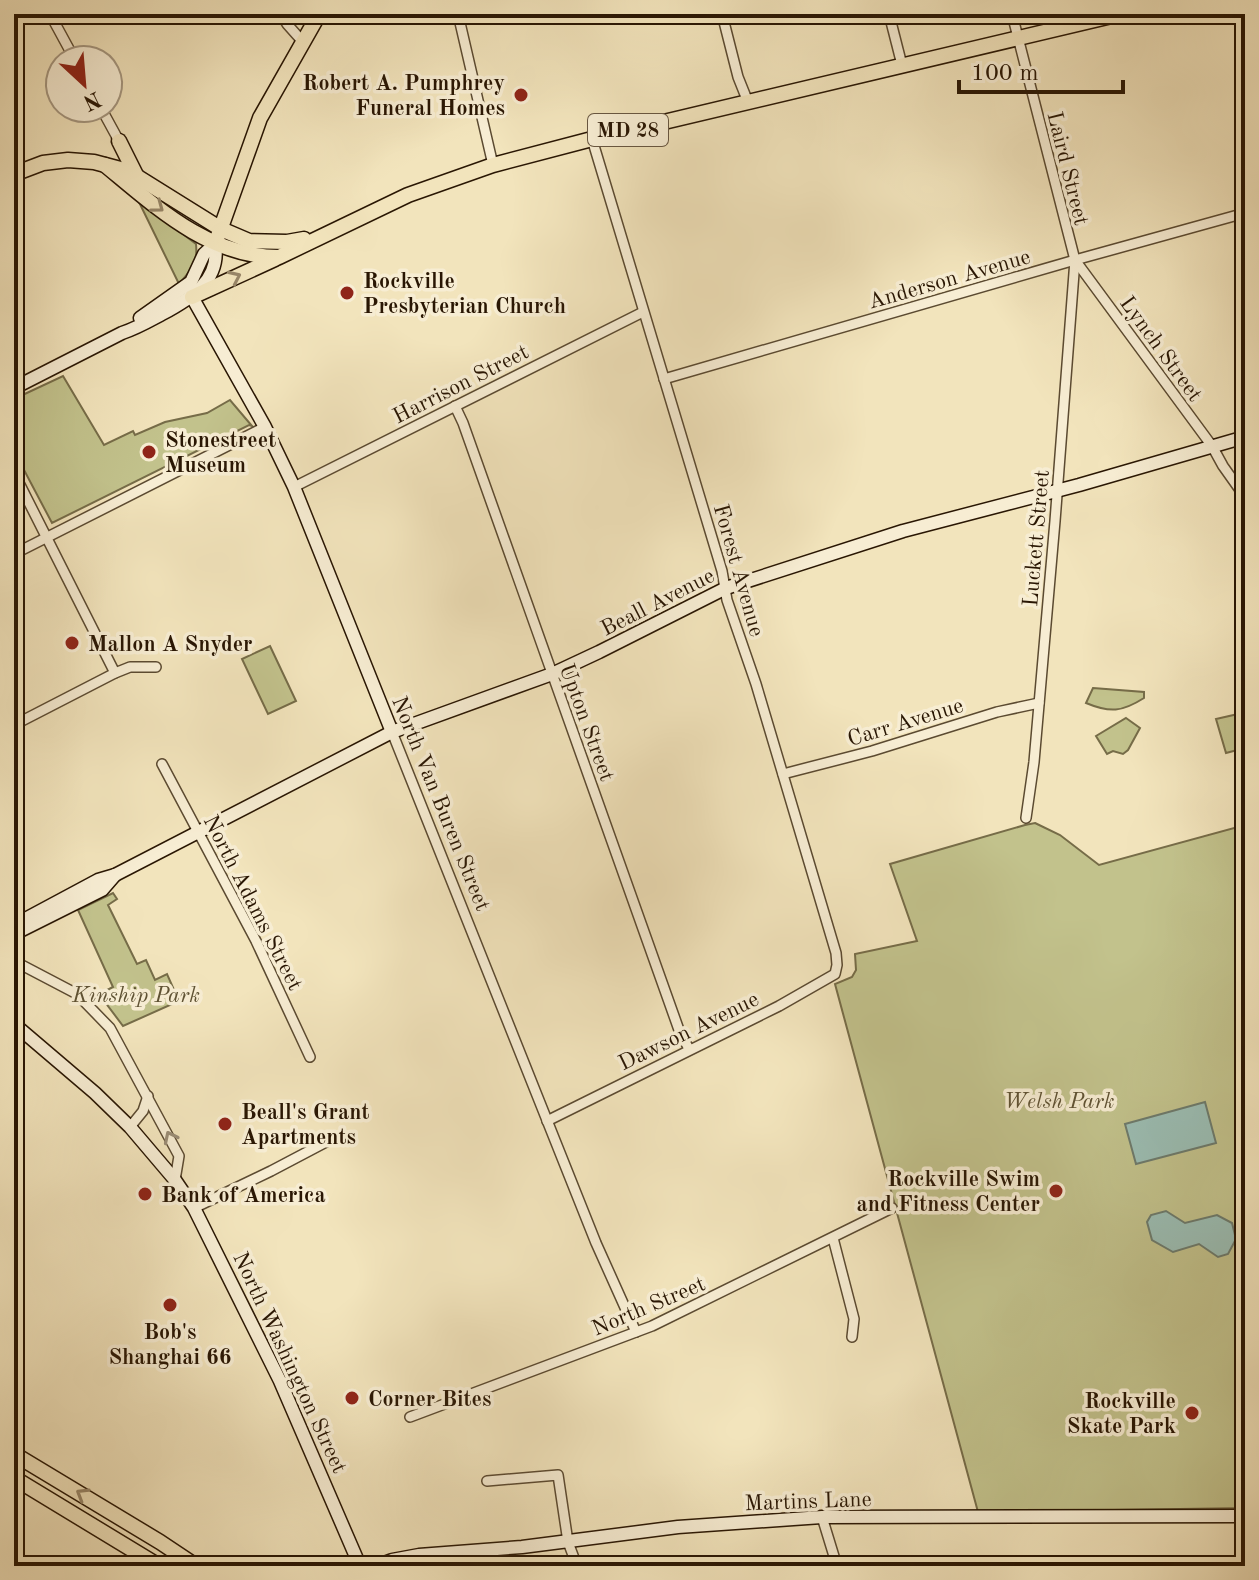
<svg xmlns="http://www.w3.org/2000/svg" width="1259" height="1580" font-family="'Old Standard TT',serif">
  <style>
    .green { fill: #c2c28c; stroke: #766c48; stroke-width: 2 }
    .water { fill: #9bbeb4; stroke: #6d7b6d; stroke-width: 2 }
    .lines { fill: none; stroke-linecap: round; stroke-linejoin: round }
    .street-casing { stroke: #5b4a31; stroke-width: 12 }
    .secondary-casing { stroke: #291603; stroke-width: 15 }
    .primary-casing { stroke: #291603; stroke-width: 17 }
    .street { stroke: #f7edd3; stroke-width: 9 }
    .secondary { stroke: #f7edd3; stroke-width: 12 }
    .primary { stroke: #f2e4bc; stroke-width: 14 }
    .oneway { stroke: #988769 }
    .oneway2 { stroke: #9a8c75 }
    .poi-dot { fill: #8f2418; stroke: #f7edd3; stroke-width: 3 }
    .labels { text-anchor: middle; stroke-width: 7; stroke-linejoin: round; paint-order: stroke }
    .shield { fill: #f7edd3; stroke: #675641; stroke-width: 2 }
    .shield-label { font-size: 20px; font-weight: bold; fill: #291603 }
    .poi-label { font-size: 22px; font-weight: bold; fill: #291603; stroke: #f7edd3; text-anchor: start }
    .street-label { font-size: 22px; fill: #291603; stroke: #f7edd3 }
    .park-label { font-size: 22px; font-style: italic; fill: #5f5233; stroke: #f7edd3 }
  </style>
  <rect width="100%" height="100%" fill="#f2e4bc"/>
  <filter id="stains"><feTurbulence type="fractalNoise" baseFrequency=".0025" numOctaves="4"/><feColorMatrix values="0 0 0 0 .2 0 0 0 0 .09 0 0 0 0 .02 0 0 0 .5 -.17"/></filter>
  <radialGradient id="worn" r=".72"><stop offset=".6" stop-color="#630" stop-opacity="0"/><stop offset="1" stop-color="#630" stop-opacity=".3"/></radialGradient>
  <g class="green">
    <path d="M138,200l58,44c2,20 -5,26 -17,40z"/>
    <path d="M63,376l41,69 29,-14 2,4 30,-13 42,-9 23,-13 22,26 -3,-1 -197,98 -38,-72v-52z"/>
    <path d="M270,646l26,55 -28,13 -26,-55z"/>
    <path d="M1093,688l51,4v6c-22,14 -34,15 -58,5z"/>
    <path d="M1238,714l7,34 -19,5 -10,-34z"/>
    <path d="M1126,718l14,10 -12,22 -5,4 -10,-3 -6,3 -11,-18z"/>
    <path d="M1035,823l25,12 39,30 146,-40v683l-267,4 -143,-528 17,-7 4,-7 -1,-16 62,-13 -27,-77 135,-39z"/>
    <path d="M113,893l4,6 -9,6 29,59 9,-4 9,20 12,-6 12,27 -56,25 -24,-32 14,-7 -35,-77z"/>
  </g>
  <g class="water">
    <path d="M1205,1102l11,41 -80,21 -11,-40z"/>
    <path d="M1166,1211l19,12 32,-8 15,8 4,16 -8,15 -10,3 -19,-13 -26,8 -21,-12 -5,-18 4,-7z"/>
  </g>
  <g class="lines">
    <defs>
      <g id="street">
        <path d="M50,14l25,46"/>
        <path d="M281,14l6,10 16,18"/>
        <path d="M458,14l35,151"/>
        <path d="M722,14l16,63 10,25"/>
        <path d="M889,14l13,51"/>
        <path d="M1012,14l63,246 -20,261 -21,241 -8,56"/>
        <path d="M101,108l18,33"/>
        <path d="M1075,260l137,186 11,20 22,31"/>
        <path d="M664,379l411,-119 170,-47"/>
        <path d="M455,406l8,17 216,607 10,19"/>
        <path d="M14,473l101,200"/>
        <path d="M294,487l349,-175"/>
        <path d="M14,554l251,-127"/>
        <path d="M14,725l101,-52 15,-6h26"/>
        <path d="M392,732l204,511 40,89"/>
        <path d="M162,764l94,177 54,116"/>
        <path d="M783,774l89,-23 125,-39 42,-9"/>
        <path d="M14,961l63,33 33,34 69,128 -4,24"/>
        <path d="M547,1121l232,-115 56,-32 2,-9 -1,-12 -80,-269 -29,-84 -5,-29 -130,-432"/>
        <path d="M130,1127l13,-16 5,-15"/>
        <path d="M194,1208l77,-37 57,-30"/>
        <path d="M833,1238l21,81 -2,18"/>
        <path d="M410,1417l242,-91 240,-118"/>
        <path d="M487,1481l71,-6 10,67 9,24"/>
        <path d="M822,1517l15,49"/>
      </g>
      <g id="secondary">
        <path d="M192,297l73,130 29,60 98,245"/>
        <path d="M140,318l51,-36 13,-28 11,-10"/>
        <path d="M14,388l108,-55c15,-5 27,-12 40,-19 28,-15 59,-33 53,-70"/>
        <path d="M14,925l84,-45 17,-5 277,-143 160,-58 47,-22 127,-64 177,-57 176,-46 166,-48"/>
        <path d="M14,934l88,-44 13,-15"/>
        <path d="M14,1024l81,69 35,34 45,53 19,28 86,173 80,185"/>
        <path d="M376,1566l16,-6 27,-5 103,-8 156,-20 144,-10 423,-1"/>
      </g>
      <g id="primary">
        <path d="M119,141l18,36"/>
        <path d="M105,165c51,42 104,92 174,92l129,-62 85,-30 99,-26 528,-125"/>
        <path d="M14,174l29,-11 25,-3 26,2 34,9 93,58 28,12 38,1 17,-3"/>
        <path d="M218,236l42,-118 59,-104"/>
        <path d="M192,297l83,-38"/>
        <path d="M14,1454l146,88 36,24"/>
        <path d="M14,1478l145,88"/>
      </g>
    </defs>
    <use href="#street" class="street-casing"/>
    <use href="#secondary" class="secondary-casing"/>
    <use href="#primary" class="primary-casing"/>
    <use href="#street" class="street"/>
    <use href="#secondary" class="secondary"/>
    <use href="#primary" class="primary"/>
  </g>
  <defs><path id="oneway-chevron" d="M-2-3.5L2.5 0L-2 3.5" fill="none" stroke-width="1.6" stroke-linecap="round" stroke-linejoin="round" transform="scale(2)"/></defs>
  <g class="oneway">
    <use href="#oneway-chevron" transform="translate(158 207) rotate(37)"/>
    <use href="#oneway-chevron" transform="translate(235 277) rotate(-25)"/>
    <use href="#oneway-chevron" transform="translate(82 1494) rotate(-149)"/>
  </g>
  <use class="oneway2" href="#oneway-chevron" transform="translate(170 1137) rotate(-116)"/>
  <g class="poi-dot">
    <circle cx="521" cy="95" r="8"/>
    <circle cx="347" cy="293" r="8"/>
    <circle cx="149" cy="452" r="8"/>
    <circle cx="72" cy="643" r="8"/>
    <circle cx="225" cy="1124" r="8"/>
    <circle cx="1056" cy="1191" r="8"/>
    <circle cx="145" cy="1194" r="8"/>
    <circle cx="170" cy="1305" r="8"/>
    <circle cx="352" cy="1398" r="8"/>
    <circle cx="1192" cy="1413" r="8"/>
  </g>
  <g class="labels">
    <rect class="shield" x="588" y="114" width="80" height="32" rx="6"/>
    <g class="shield-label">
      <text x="628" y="137">MD 28</text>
    </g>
    <g class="poi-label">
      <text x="505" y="90" text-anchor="end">Robert A. Pumphrey<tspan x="505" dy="25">Funeral Homes</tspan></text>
      <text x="363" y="288">Rockville<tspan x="363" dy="25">Presbyterian Church</tspan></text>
      <text x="165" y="447">Stonestreet<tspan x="165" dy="25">Museum</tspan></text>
      <text x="88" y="651">Mallon A Snyder</text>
      <text x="241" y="1119">Beall's Grant<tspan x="241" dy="25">Apartments</tspan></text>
      <text x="1040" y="1186" text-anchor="end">Rockville Swim<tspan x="1040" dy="25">and Fitness Center</tspan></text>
      <text x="161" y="1202">Bank of America</text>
      <text x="170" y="1339" text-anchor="middle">Bob's<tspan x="170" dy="25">Shanghai 66</tspan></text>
      <text x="368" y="1406">Corner Bites</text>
      <text x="1176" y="1408" text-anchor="end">Rockville<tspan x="1176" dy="25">Skate Park</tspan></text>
    </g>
    <g class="street-label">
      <text transform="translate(1069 168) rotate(76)" y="8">Laird Street</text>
      <text transform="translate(949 278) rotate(-16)" y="8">Anderson Avenue</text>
      <text transform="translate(1162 348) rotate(54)" y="8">Lynch Street</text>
      <text transform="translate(460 383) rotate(-27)" y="8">Harrison Street</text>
      <text transform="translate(1035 538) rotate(-85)" y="8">Luckett Street</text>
      <text transform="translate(740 570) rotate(74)" y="8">Forest Avenue</text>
      <text transform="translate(657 601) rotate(-27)" y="8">Beall Avenue</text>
      <text transform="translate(905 721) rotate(-17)" y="8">Carr Avenue</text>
      <text transform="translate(588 722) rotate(70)" y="8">Upton Street</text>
      <text transform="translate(442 803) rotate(68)" y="8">North Van Buren Street</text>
      <text transform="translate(254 902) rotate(63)" y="8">North Adams Street</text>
      <text transform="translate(688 1030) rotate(-26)" y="8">Dawson Avenue</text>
      <text transform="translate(648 1305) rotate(-23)" y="8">North Street</text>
      <text transform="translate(291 1362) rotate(65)" y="8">North Washington Street</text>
      <text transform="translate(808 1500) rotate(-2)" y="8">Martins Lane</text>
    </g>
    <g class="park-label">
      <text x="136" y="1002">Kinship Park</text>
      <text x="1059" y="1108">Welsh Park</text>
    </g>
  </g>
  <rect width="1259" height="1580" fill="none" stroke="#f2e4bc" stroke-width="48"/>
  <rect x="16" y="16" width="1227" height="1548" fill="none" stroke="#291603" stroke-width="4"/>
  <rect x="24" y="24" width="1211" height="1532" fill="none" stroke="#291603" stroke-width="2"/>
  <g transform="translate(84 84) rotate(154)"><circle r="38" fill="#f7edd3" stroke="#a59780" stroke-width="2"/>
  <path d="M0-6L14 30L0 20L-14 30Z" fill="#8f2418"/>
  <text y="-12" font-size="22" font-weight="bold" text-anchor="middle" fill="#291603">N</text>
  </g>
  <path d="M959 80v12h164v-12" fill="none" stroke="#291603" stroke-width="4"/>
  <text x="971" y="80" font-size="24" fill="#291603" stroke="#f7edd3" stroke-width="6" paint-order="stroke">100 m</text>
  <rect width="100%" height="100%" filter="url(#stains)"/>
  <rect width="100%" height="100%" fill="url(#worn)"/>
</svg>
